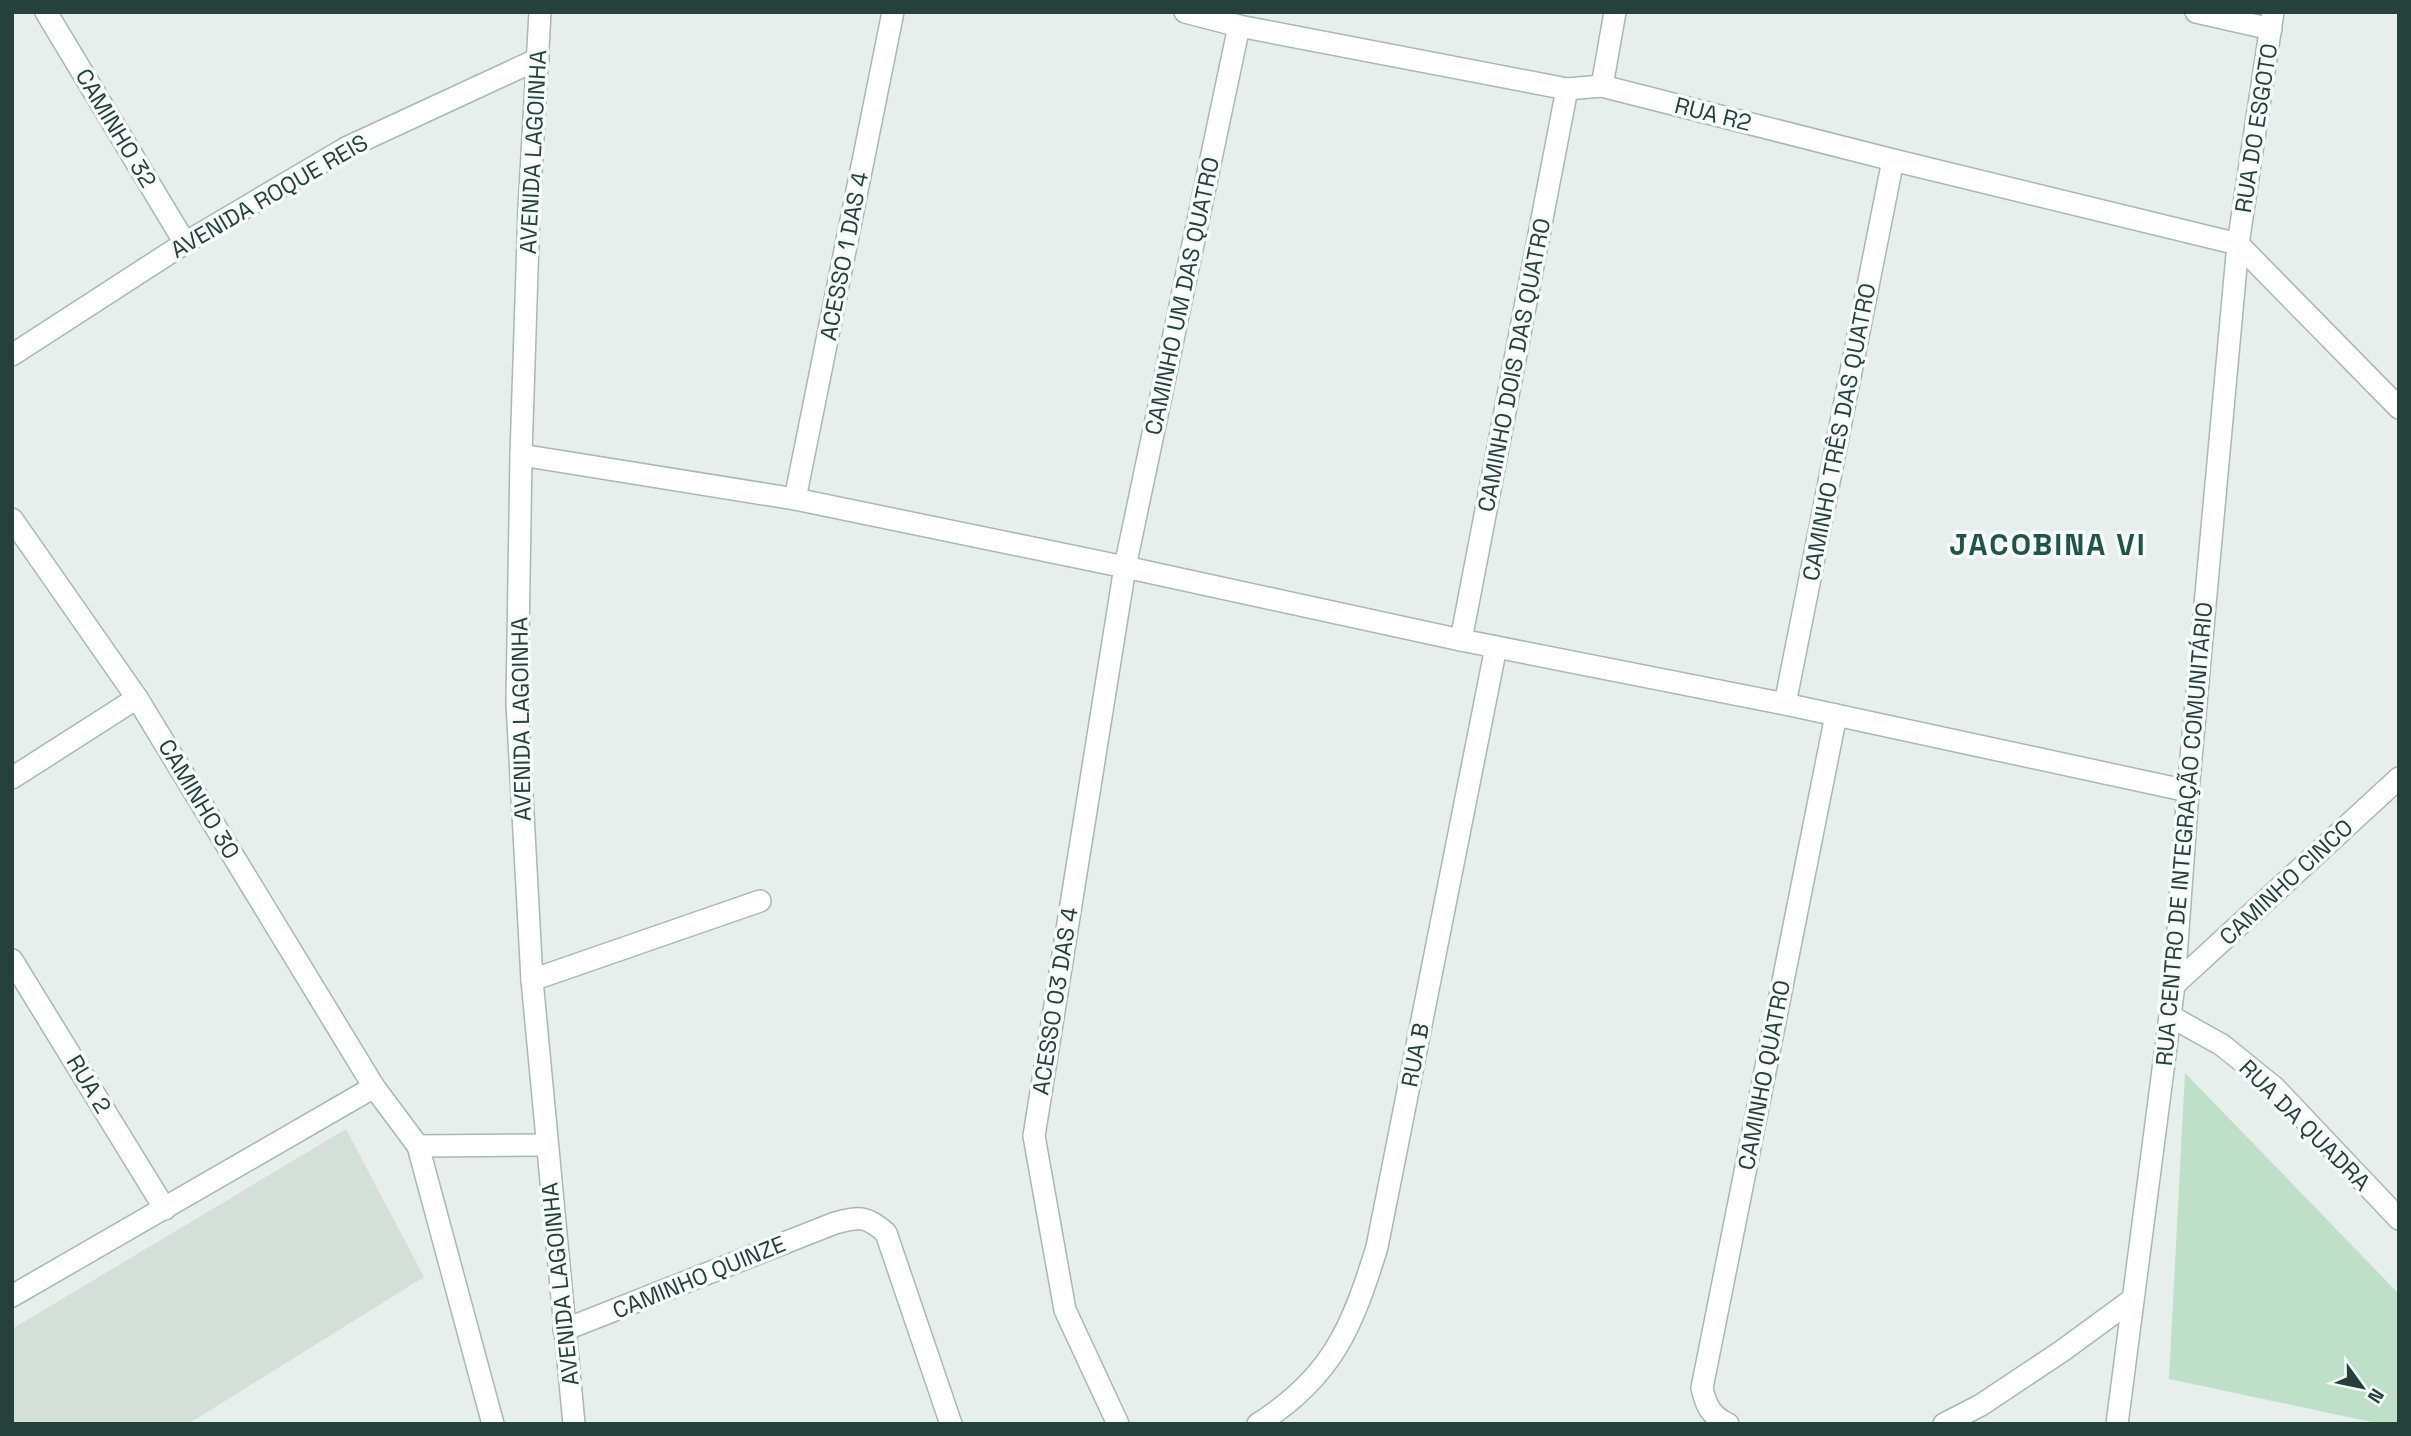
<svg xmlns="http://www.w3.org/2000/svg" width="2411" height="1436" font-family="'Space Grotesk',sans-serif">
  <style>
    .built { fill: #d4dfda }
    .green { fill: #bfe0c8 }
    .lines { fill: none; stroke-linecap: round; stroke-linejoin: round }
    .minor-casing { stroke: #a8b8b2; stroke-width: 24 }
    .minor { stroke: #fff; stroke-width: 21 }
    .labels { text-anchor: middle; stroke-width: 7; stroke-linejoin: round; paint-order: stroke }
    .street-label { font-size: 23px; fill: #24423a; stroke: #f7fbf9 }
    .district-label { font-size: 30px; font-weight: bold; letter-spacing: 2px; fill: #1f5548; stroke: #f7fbf9 }
  </style>
  <rect width="100%" height="100%" fill="#e6efeb"/>
  <path class="built" d="M346,1129l78,148 -236,147h-176v-95z"/>
  <path class="green" d="M2185,1073l214,221v130h-18l-212,-45z"/>
  <g class="lines">
    <defs>
      <g id="minor">
        <path d="M46,12l139,231"/>
        <path d="M540,12l-11,197 -8,246 -4,248 15,277 42,444"/>
        <path d="M1185,12l54,14 328,63 35,-3 291,74 345,84"/>
        <path d="M2196,12l75,17"/>
        <path d="M1602,86l13,-74"/>
        <path d="M2238,244l161,164"/>
        <path d="M12,355l173,-112 161,-95 192,-89"/>
        <path d="M521,455l274,44 330,68 336,73 324,64 403,87"/>
        <path d="M795,499l98,-487"/>
        <path d="M12,519l125,179 237,389 44,59 75,278"/>
        <path d="M1461,640l106,-551"/>
        <path d="M1785,704l108,-544"/>
        <path d="M12,778l125,-80"/>
        <path d="M12,960l153,249"/>
        <path d="M532,980l228,-79"/>
        <path d="M2174,985l225,-207"/>
        <path d="M2170,1016l52,29 53,43 124,131"/>
        <path d="M418,1146l128,-1"/>
        <path d="M12,1296l362,-209"/>
        <path d="M564,1330l271,-107c24,-7 32,-7 51,10l65,191"/>
        <path d="M1118,1424l-53,-114 -31,-174 91,-569 114,-541"/>
        <path d="M1258,1424c74,-47 94,-96 119,-177l119,-600"/>
        <path d="M1728,1424c-17,-8 -22,-18 -26,-36l134,-673"/>
        <path d="M1944,1424l37,-19 81,-54 71,-52"/>
        <path d="M2117,1424l57,-439 14,-194 50,-547 35,-232"/>
      </g>
    </defs>
    <use href="#minor" class="minor-casing"/>
    <use href="#minor" class="minor"/>
  </g>
  <g class="labels">
    <g class="street-label">
      <text transform="translate(1713 114) rotate(14)" y="8">RUA R2</text>
      <text transform="translate(116 128) rotate(59)" y="8">CAMINHO 32</text>
      <text transform="translate(2256 128) rotate(-81)" y="8">RUA DO ESGOTO</text>
      <text transform="translate(533 152) rotate(-87)" y="8">AVENIDA LAGOINHA</text>
      <text transform="translate(269 196) rotate(-30)" y="8">AVENIDA ROQUE REIS</text>
      <text transform="translate(844 256) rotate(-79)" y="8">ACESSO 1 DAS 4</text>
      <text transform="translate(1182 296) rotate(-78)" y="8">CAMINHO UM DAS QUATRO</text>
      <text transform="translate(1514 365) rotate(-79)" y="8">CAMINHO DOIS DAS QUATRO</text>
      <text transform="translate(1839 432) rotate(-79)" y="8">CAMINHO TRÊS DAS QUATRO</text>
      <text transform="translate(521 719) rotate(-91)" y="8">AVENIDA LAGOINHA</text>
      <text transform="translate(199 799) rotate(59)" y="8">CAMINHO 30</text>
      <text transform="translate(2184 834) rotate(-85)" y="8">RUA CENTRO DE INTEGRAÇÃO COMUNITÁRIO</text>
      <text transform="translate(2286 882) rotate(-43)" y="8">CAMINHO CINCO</text>
      <text transform="translate(1055 1001) rotate(-81)" y="8">ACESSO 03 DAS 4</text>
      <text transform="translate(1415 1055) rotate(-79)" y="8">RUA B</text>
      <text transform="translate(1764 1075) rotate(-79)" y="8">CAMINHO QUATRO</text>
      <text transform="translate(89 1084) rotate(59)" y="8">RUA 2</text>
      <text transform="translate(2305 1125) rotate(45)" y="8">RUA DA QUADRA</text>
      <text transform="translate(699 1277) rotate(-22)" y="8">CAMINHO QUINZE</text>
      <text transform="translate(560 1284) rotate(-96)" y="8">AVENIDA LAGOINHA</text>
    </g>
    <g class="district-label">
      <text x="2048" y="555">JACOBINA VI</text>
    </g>
  </g>
  <rect width="2411" height="1436" fill="none" stroke="#24423a" stroke-width="28"/>
  <g transform="translate(2362 1387) rotate(123)" stroke="#f7fbf9" stroke-width="5" paint-order="stroke">
  <path d="M0-5L12 26L0 18L-12 26Z" fill="#24423a"/>
  <text y="-10" font-size="19" font-weight="bold" text-anchor="middle" fill="#24423a">N</text>
  </g>
</svg>
